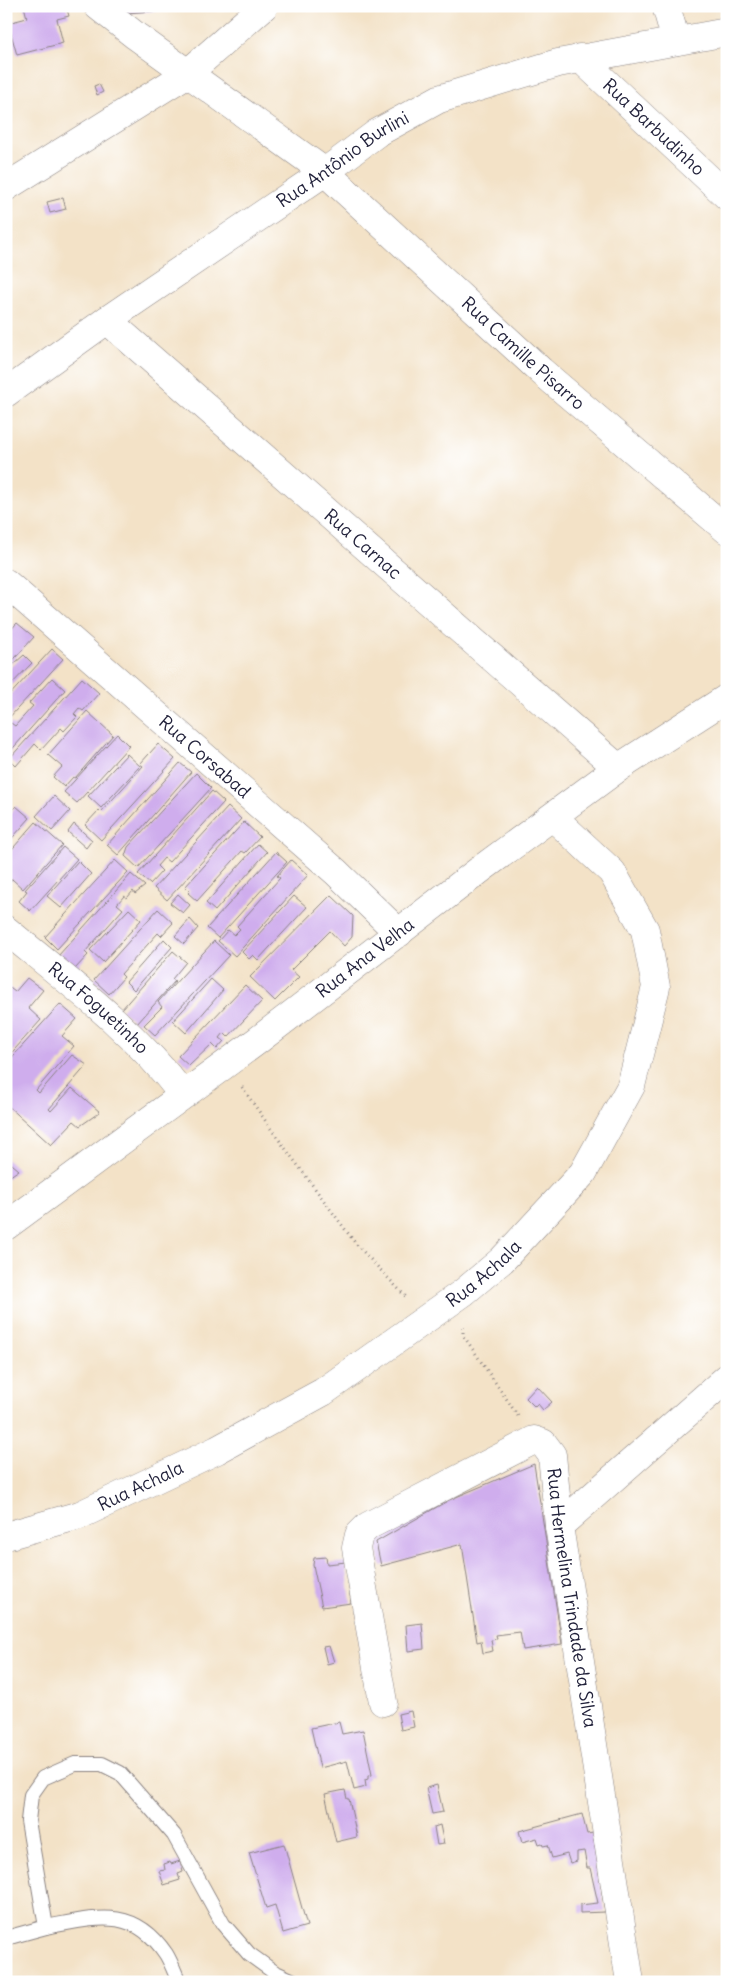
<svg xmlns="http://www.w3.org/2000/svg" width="733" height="1988" font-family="Delius,sans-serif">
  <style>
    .building { fill: #cfaded }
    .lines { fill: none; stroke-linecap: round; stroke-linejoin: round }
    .service-casing { stroke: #8a8281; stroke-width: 16 }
    .minor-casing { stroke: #8a8281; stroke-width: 29 }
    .path { stroke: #8a8281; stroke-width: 3; stroke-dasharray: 1 4; stroke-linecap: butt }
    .service { stroke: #fff; stroke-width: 14 }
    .minor { stroke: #fff; stroke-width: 28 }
    .labels { text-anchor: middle; stroke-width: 4; stroke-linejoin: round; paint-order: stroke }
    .street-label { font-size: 18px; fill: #22223b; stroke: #fff }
  </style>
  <rect width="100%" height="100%" fill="#fff"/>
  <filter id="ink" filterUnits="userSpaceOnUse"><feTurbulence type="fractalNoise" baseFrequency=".02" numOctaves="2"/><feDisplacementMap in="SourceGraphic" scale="10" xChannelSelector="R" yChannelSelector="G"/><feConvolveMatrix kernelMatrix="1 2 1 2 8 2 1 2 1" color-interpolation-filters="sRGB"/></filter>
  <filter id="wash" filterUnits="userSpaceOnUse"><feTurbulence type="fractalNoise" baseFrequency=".0096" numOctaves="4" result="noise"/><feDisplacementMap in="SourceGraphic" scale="20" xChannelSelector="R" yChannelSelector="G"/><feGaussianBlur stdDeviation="1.12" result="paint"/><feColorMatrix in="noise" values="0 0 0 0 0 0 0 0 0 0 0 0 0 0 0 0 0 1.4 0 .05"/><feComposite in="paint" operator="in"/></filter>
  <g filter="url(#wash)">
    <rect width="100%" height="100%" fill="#f3e2c7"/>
    <g id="blocks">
      <g class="building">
        <path d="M24,6h42l3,10 -12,3 6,24 -46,12 -9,-32 19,-5z"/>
        <path d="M125,6h43v4l-42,3z"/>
        <path d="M99,84l4,8 -6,3 -3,-9z"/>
        <path d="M63,198l3,11 -16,4 -3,-11z"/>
        <path d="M17,623l17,14 -28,31v-33z"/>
        <path d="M52,649l11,10 -57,62v-22z"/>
        <path d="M24,655l8,8 -26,27v-19z"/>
        <path d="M52,678l13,12 -59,66v-27l5,-6 4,3 18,-20 -4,-3z"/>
        <path d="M82,678l17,15 -16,18 -4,-3 -5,6 3,3 -13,14 -3,-3 -20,22 -6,-6 -19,22 -7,-7z"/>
        <path d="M87,711l26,24 -38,43 -2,-1 -9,10 -11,-10 9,-10 -14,-12z"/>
        <path d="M117,734l12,12 -52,57 -13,-11z"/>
        <path d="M158,744l17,15 -74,81 -16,-15 14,-15 2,2 42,-46 -3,-2z"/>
        <path d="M127,754l13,12 -39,42 -13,-12z"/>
        <path d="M180,763l11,9 -73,83 -11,-10z"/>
        <path d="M196,773l15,15 -73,80 -13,-12 3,-9z"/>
        <path d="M212,791l12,11 -55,60 -5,-4 -7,8 5,5 -12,13 -12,-10z"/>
        <path d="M54,796l16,15 -18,20 -16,-15z"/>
        <path d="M16,806l14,12 -24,27v-27z"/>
        <path d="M228,807l13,12 -74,81 -13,-12z"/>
        <path d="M36,822l26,23 -39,44 -11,-10 -4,5 -2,-1v-27z"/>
        <path d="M244,822l16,15 -15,16 -3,-2 -45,50 -9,-8 2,-2 -5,-4z"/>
        <path d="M74,824l18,16 -6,8 -18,-16z"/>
        <path d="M258,844l9,8 -52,59 -9,-8z"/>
        <path d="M63,847l14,12 -47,52 -11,-10 8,-10 -2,-1z"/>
        <path d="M276,852l11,10 -69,76 -11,-10z"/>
        <path d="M115,860l13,12 -71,77 -12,-12z"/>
        <path d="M291,860l17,15 -73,81 -17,-15 10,-11 6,5 6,-6 -3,-3 43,-48 -3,-2z"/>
        <path d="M78,861l13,13 -30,34 -14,-12z"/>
        <path d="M131,874l14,12 -10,8 -2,-3 -6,7 -3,-2 -7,8 6,5 -38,43 3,3 -14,15 -16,-14z"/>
        <path d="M178,894l12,11 -7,8 -13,-10z"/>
        <path d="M331,895l22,21 -1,21 -8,9 -14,-15 -39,39 8,7 -24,24 -25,-24z"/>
        <path d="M294,896l13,11 -49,53 -5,-5 -4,4 -7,-7z"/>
        <path d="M129,909l12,11 -38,42 -13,-12z"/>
        <path d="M158,909l15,14 -12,13 -3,-3 -37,41 3,3 -15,17 -15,-14z"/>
        <path d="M190,919l8,9 -14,16 -9,-8z"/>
        <path d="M164,939l8,8 -38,43 -8,-8z"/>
        <path d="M214,941l15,14 -74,80 -11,-10 18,-18 -4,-5z"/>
        <path d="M173,951l13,11 -14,17 3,2 -38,43 -16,-14z"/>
        <path d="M27,978l16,12 -15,18 13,12 -35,39v-74l9,7z"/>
        <path d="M211,979l12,11 -37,43 -13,-12z"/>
        <path d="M245,985l17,16 -34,36 -4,-4 -4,5 4,3 -7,8 -5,-5 -23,22 -11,-10z"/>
        <path d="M60,1004l17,15 -15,17 12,10 -38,44 3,3 33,-38 15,10 -38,44 2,2 21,-23 28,24 -20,14 -6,-5 -23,24 -45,-41v-40z"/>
        <path d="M6,1159l13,11 -13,9z"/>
        <path d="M537,1386l15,16 -9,8 -5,-6 -3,3 -9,-9z"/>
        <path d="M534,1464l28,180 -39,6 -3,-18 -24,3 1,4 -6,1 2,11 -10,2 -2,-12 -4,1 -15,-98 -81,22 -5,-24 73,-42z"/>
        <path d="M326,1557l1,7 19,-2 5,41 -29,4 -9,-42 1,-7z"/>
        <path d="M422,1623l2,26 -16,2 -2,-26z"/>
        <path d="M329,1646l5,16 -7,2 -4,-17z"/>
        <path d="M411,1711l3,16 -13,3 -3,-16z"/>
        <path d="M339,1722l3,12 21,-4 9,45 -4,1v3l-3,1 1,7 -12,3 -7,-29 -27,7 -9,-40z"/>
        <path d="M437,1785l6,27 -11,2 -6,-26z"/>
        <path d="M345,1790l2,9h2l8,38 -21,5 -11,-48z"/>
        <path d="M582,1814l5,20 6,-1 12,79 -25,1v-8l18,-2 -8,-35h-3l-3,-17 -7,1v9l-7,2 -3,-9 -15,4 -4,-13 -5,1 -1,-3 -3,1 -2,-6 -15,4 -3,-11z"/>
        <path d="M440,1825l4,19 -7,1 -3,-18z"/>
        <path d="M284,1844l23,82 -24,7 -8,-28 -9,3 -17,-55z"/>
        <path d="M180,1861l3,11 -5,2 2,6 -16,5 -5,-14 6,-1 -1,-6 6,-2 1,2z"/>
      </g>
    </g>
  </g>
  <g filter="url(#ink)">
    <use href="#blocks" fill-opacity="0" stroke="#8a8281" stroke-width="1"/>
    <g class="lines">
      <defs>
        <g id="service">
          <path d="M46,1927c49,-9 87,-22 120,27 5,8 9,19 13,28"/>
          <path d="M6,1938l40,-11 -18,-106 3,-26 12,-17 32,-14h27l18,9 54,62 49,89 26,30 25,18 22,10"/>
        </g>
        <g id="minor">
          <path id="s1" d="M98,6l38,30 189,136 216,199 186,159"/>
          <path d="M666,6l10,35"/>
          <path id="s2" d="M580,58l147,138"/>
          <path d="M6,187l182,-114 76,-67"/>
          <path id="s3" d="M107,320l511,448"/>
          <path id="s4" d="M6,393l101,-73 218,-148 52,-39 62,-34 119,-36 169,-31"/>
          <path id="s5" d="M6,583l330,289 63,61"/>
          <path id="s6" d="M6,930c62,51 128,100 177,165"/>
          <path id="s7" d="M6,1226l251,-185 224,-172 137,-101 109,-70"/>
          <path d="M559,1526l168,-148"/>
          <path id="s8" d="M6,1536l74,-21 137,-65 106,-58 141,-100 38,-32 81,-87 48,-87 25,-99 -11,-57 -33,-58 -59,-55"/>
          <path id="s9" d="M383,1702l-27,-154 3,-13 9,-9 166,-86 9,3 9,12 7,71 71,456"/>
        </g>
      </defs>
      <use href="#service" class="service-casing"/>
      <use href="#minor" class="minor-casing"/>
      <g class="path">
        <path d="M242,1087l29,42 85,115 51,54"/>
        <path d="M463,1327v8l55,81"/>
      </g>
      <use href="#service" class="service"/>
      <use href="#minor" class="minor"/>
    </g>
  </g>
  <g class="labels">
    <g class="street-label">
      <text dy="6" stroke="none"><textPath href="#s2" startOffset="101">Rua Barbudinho</textPath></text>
      <text dy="6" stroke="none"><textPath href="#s4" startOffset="410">Rua Antônio Burlini</textPath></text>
      <text dy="6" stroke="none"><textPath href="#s1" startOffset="550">Rua Camille Pisarro</textPath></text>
      <text dy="6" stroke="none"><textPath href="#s3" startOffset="340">Rua Carnac</textPath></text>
      <text dy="6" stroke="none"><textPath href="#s5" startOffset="264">Rua Corsabad</textPath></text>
      <text dy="6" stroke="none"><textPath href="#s7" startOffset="448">Rua Ana Velha</textPath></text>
      <text dy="6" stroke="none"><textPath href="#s6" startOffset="121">Rua Foguetinho</textPath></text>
      <text dy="6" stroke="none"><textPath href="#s8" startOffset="549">Rua Achala</textPath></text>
      <text dy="6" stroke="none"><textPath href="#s8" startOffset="144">Rua Achala</textPath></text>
      <text dy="6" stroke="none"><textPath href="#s9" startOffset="538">Rua Hermelina Trindade da Silva</textPath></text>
    </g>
  </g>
  <rect width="733" height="1988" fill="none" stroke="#fff" stroke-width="25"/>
</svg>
